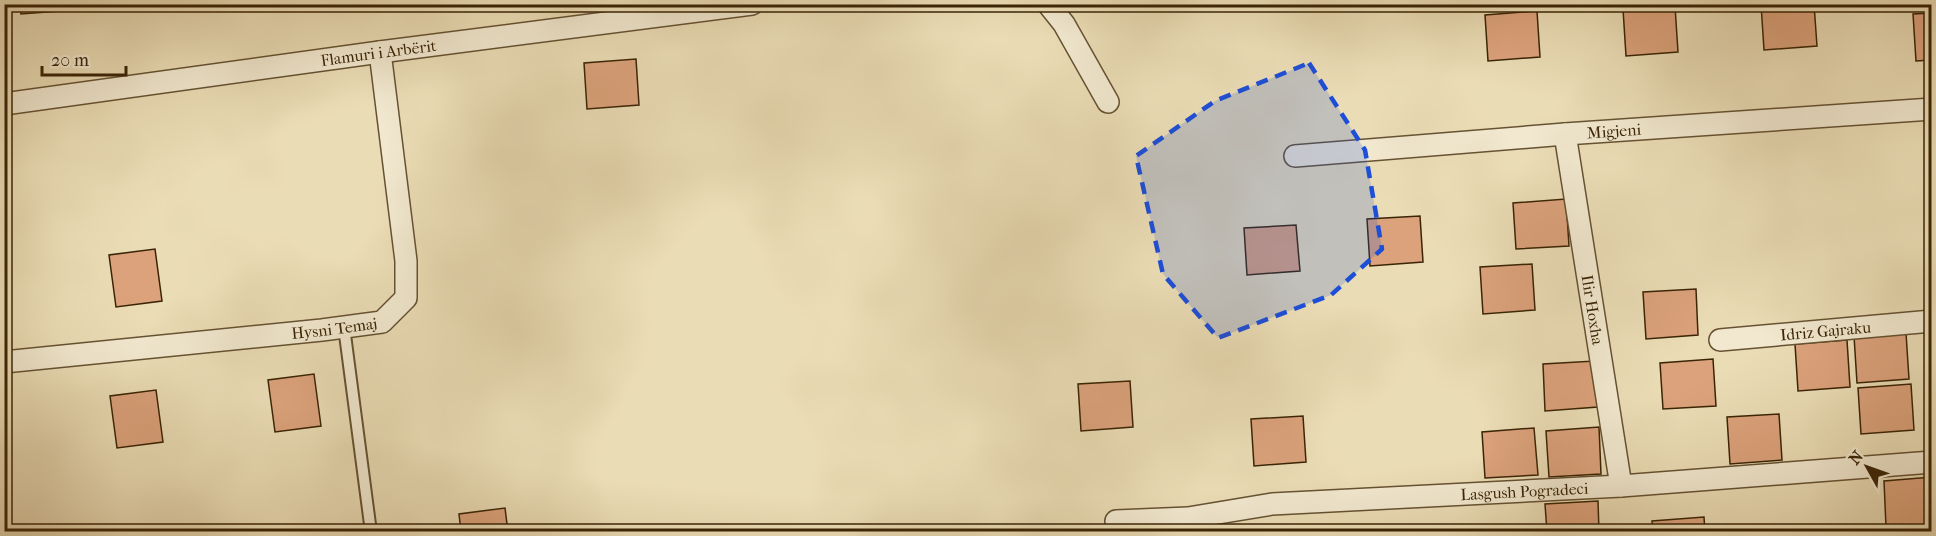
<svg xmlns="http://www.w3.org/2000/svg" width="1936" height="536" font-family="'IM FELL French Canon',serif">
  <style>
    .building { fill: #dba27b; stroke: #3a2406; stroke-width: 1.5 }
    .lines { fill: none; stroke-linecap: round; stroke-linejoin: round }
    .service-casing { stroke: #665232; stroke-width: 14 }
    .minor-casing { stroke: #665232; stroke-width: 24 }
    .service { stroke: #f1e8cf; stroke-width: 10 }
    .minor { stroke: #f1e8cf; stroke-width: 21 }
    .marked { fill: #1d4ed8; fill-opacity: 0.2; stroke: #1d4ed8; stroke-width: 4.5; stroke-dasharray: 12 8; stroke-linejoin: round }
    .labels { text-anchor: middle; stroke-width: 6; stroke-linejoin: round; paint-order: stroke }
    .street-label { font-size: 16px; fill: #3a2406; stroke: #f1e8cf }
  </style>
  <rect width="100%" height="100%" fill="#eadcb5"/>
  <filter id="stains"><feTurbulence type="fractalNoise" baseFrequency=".00333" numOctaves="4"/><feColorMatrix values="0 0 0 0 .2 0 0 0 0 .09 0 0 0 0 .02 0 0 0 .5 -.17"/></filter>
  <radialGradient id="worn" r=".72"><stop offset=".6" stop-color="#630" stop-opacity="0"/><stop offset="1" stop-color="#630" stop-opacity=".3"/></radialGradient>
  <g class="building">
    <path d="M20,4h53v6l-52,4z"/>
    <path d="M1279,4h52v2l-52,4z"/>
    <path d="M1761,4h53l3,42 -53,4z"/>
    <path d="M1675,6l3,46 -52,4 -3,-47z"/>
    <path d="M1537,11l3,46 -52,4 -3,-46z"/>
    <path d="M1932,13v47l-16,1 -3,-47z"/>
    <path d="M636,59l3,46 -52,4 -3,-46z"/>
    <path d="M1566,199l3,47 -53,3 -3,-46z"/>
    <path d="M1420,216l3,46 -53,4 -3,-47z"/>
    <path d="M1296,225l4,46 -53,4 -3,-47z"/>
    <path d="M155,249l7,52 -46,6 -7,-52z"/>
    <path d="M1532,264l3,46 -52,4 -3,-47z"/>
    <path d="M1696,289l2,46 -52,4 -3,-47z"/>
    <path d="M1906,333l3,46 -52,4 -3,-47z"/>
    <path d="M1847,340l3,47 -52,4 -3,-47z"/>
    <path d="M1713,359l3,47 -53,3 -3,-46z"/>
    <path d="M1595,361l3,46 -53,4 -2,-47z"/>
    <path d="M314,374l7,52 -46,6 -7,-52z"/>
    <path d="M1130,381l3,46 -52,4 -3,-47z"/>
    <path d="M1911,384l3,46 -53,4 -3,-46z"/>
    <path d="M156,390l7,52 -46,6 -7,-52z"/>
    <path d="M1779,414l3,46 -52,4 -3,-47z"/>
    <path d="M1303,416l3,46 -52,4 -3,-47z"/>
    <path d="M1599,427l2,47 -52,3 -3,-46z"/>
    <path d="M1534,428l4,47 -53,3 -3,-46z"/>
    <path d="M1932,477v47l-46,3 -2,-46z"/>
    <path d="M1598,501l1,31h-52l-2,-28z"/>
    <path d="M505,508l3,24h-47l-2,-18z"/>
    <path d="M1704,517l1,15h-52l-1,-11z"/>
    <path d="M1382,527v5h-52v-1z"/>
  </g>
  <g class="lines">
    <defs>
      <path id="service" d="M344,327l27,205"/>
      <g id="minor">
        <path d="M1048,4l16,20 44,78"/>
        <path id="s1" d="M4,104l376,-52 372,-48"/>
        <path id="s2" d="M1565,134l56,352"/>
        <path id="s3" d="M1295,156l270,-22 367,-25"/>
        <path id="s4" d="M1720,340l212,-19"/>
        <path id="s5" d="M4,362l318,-32 60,-8 24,-24v-37l-26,-209"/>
        <path id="s6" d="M1116,521l72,-3 84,-14 349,-18 311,-24"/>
      </g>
    </defs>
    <use href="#service" class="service-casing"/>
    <use href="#minor" class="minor-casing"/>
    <use href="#service" class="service"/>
    <use href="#minor" class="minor"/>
  </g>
  <path class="marked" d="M1309,63l56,87 17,99 -51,46 -113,43 -55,-64 -27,-118 79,-55z"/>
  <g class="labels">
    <g class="street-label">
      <text dy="6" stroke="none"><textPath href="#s1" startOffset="378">Flamuri i Arbërit</textPath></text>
      <text dy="6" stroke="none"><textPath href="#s3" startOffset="320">Migjeni</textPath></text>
      <text dy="6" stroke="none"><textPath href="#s2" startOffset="178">Ilir Hoxha</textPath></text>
      <text dy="6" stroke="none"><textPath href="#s5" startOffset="332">Hysni Temaj</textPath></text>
      <text dy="6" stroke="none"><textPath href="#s4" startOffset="106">Idriz Gajraku</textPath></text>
      <text dy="6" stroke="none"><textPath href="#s6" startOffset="410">Lasgush Pogradeci</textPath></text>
    </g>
  </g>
  <rect width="1936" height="536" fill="none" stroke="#eadcb5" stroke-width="24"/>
  <rect x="6" y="6" width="1924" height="524" fill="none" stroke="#3a2406" stroke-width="3"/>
  <rect x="12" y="12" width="1912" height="512" fill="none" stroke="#3a2406" stroke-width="1.5"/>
  <g transform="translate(1867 467) rotate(310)" stroke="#f1e8cf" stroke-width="4.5" paint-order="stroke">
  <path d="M0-4.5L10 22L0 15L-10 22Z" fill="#3a2406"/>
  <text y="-9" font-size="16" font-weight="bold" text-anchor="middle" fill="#3a2406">N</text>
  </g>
  <path d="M42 66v9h84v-9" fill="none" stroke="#3a2406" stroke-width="3"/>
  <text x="51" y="66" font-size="18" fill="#3a2406" stroke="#f1e8cf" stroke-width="4.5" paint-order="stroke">20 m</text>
  <rect width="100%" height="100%" filter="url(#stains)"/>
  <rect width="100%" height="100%" fill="url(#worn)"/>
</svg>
